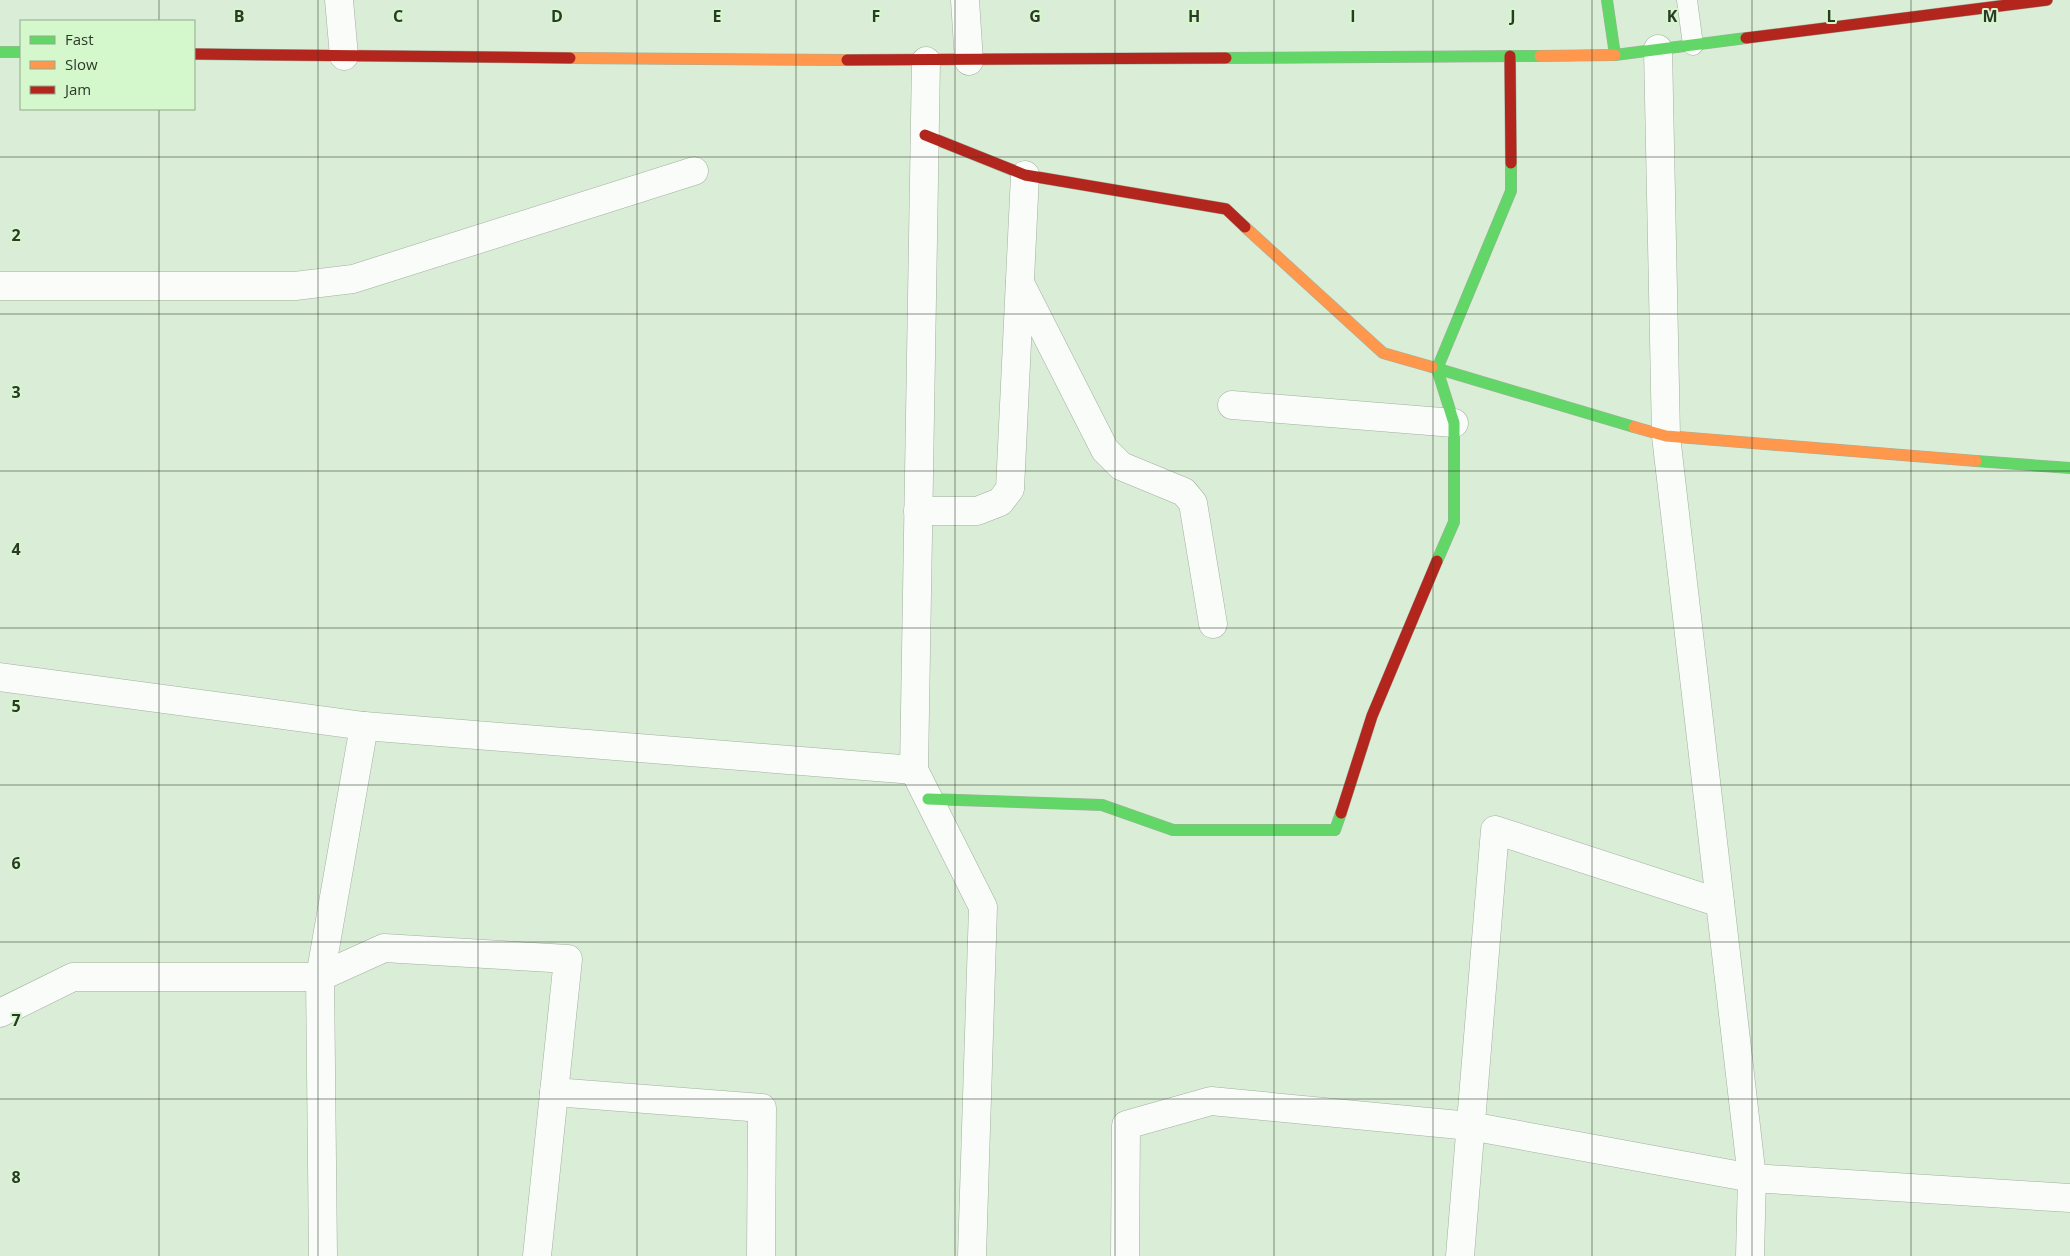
<svg xmlns="http://www.w3.org/2000/svg" width="2070" height="1256" font-family="'Open Sans',sans-serif">
  <style>
    .lines { fill: none; stroke-linecap: round; stroke-linejoin: round }
    .lane-casing { stroke: #a2b09f; stroke-width: 21 }
    .street-casing { stroke: #a2b09f; stroke-width: 29 }
    .fast-casing { stroke: #a2b09f; stroke-width: 12 }
    .slow-casing { stroke: #a2b09f; stroke-width: 12 }
    .jam-casing { stroke: #a2b09f; stroke-width: 12 }
    .lane { stroke: #f9fcf9; stroke-width: 20 }
    .street { stroke: #f9fcf9; stroke-width: 28 }
    .fast { stroke: #63d668; stroke-width: 11 }
    .slow { stroke: #ff974d; stroke-width: 11 }
    .jam { stroke: #b3261e; stroke-width: 11 }
    .grid { fill: none; stroke: #2c3929; stroke-width: 1; stroke-opacity: 0.55 }
    .grid-label { font-size: 16px; text-anchor: middle; font-weight: bold; fill: #2c3929; stroke: #d4f7cc; stroke-width: 4; stroke-linejoin: round; paint-order: stroke }
  </style>
  <rect width="100%" height="100%" fill="#daedd6"/>
  <g class="lines">
    <defs>
      <path id="lane" d="M1687,0l6,45"/>
      <g id="street">
        <path d="M339,0l5,56"/>
        <path d="M965,0l4,61"/>
        <path d="M1658,49l8,387 86,742 -2,78"/>
        <path d="M926,61l-12,709 69,137 -11,349"/>
        <path d="M1020,283l85,167 16,16 63,26 9,11 20,121"/>
        <path d="M0,286h295l58,-7 341,-108"/>
        <path d="M1232,405l222,18"/>
        <path d="M918,511h59l23,-9 10,-13 15,-314"/>
        <path d="M0,677l364,49 550,44"/>
        <path d="M0,1013l73,-36h247l64,-29 184,11 -31,297"/>
        <path d="M554,1092l208,16 -1,148"/>
        <path d="M323,1256l-3,-279 44,-251"/>
        <path d="M1125,1256l1,-131 85,-24 259,25 282,52 318,20"/>
        <path d="M1460,1256l35,-426 225,73"/>
      </g>
      <g id="fast">
        <path d="M1607,0l8,55 131,-17"/>
        <path d="M0,52h21"/>
        <path d="M1226,58l314,-2"/>
        <path d="M1432,367l202,60"/>
        <path d="M1976,461l94,7"/>
        <path d="M1437,561l17,-39v-99l-17,-54 74,-178v-28"/>
        <path d="M928,799l174,6 71,25h162l6,-17"/>
      </g>
      <g id="slow">
        <path d="M1540,56l75,-1"/>
        <path d="M570,58l277,2"/>
        <path d="M1245,227l138,126 49,14"/>
        <path d="M1634,427l32,9 310,25"/>
      </g>
      <g id="jam">
        <path d="M1746,38l301,-38"/>
        <path d="M194,54l376,4"/>
        <path d="M1510,56l1,107"/>
        <path d="M847,60l379,-2"/>
        <path d="M925,135l100,40 201,34 19,18"/>
        <path d="M1341,813l31,-97 65,-155"/>
      </g>
    </defs>
    <use href="#lane" class="lane-casing"/>
    <use href="#street" class="street-casing"/>
    <use href="#fast" class="fast-casing"/>
    <use href="#slow" class="slow-casing"/>
    <use href="#jam" class="jam-casing"/>
    <use href="#lane" class="lane"/>
    <use href="#street" class="street"/>
    <use href="#fast" class="fast"/>
    <use href="#slow" class="slow"/>
    <use href="#jam" class="jam"/>
  </g>
  <path class="grid" d="M159,0v21M318,0v1256M478,0v1256M637,0v1256M796,0v1256M955,0v1256M1115,0v1256M1274,0v1256M1433,0v1256M1592,0v1256M1752,0v1256M1911,0v1256M159,109v1147M0,157h2070M0,314h2070M0,471h2070M0,628h2070M0,785h2070M0,942h2070M0,1099h2070"/>
  <g class="grid-label">
    <text x="239" y="22">B</text>
    <text x="398" y="22">C</text>
    <text x="557" y="22">D</text>
    <text x="717" y="22">E</text>
    <text x="876" y="22">F</text>
    <text x="1035" y="22">G</text>
    <text x="1194" y="22">H</text>
    <text x="1353" y="22">I</text>
    <text x="1513" y="22">J</text>
    <text x="1672" y="22">K</text>
    <text x="1831" y="22">L</text>
    <text x="1990" y="22">M</text>
    <text x="16" y="241">2</text>
    <text x="16" y="398">3</text>
    <text x="16" y="555">4</text>
    <text x="16" y="712">5</text>
    <text x="16" y="869">6</text>
    <text x="16" y="1026">7</text>
    <text x="16" y="1183">8</text>
  </g>
  <rect x="20" y="20" width="175" height="90" fill="#d4f7cc" stroke="#91ab8b"/>
  <rect x="30" y="36" width="25" height="8" fill="#63d668" stroke="#91ab8b"/>
  <text x="65" y="45" font-size="15" fill="#2c3929">Fast</text>
  <rect x="30" y="61" width="25" height="8" fill="#ff974d" stroke="#91ab8b"/>
  <text x="65" y="70" font-size="15" fill="#2c3929">Slow</text>
  <rect x="30" y="86" width="25" height="8" fill="#b3261e" stroke="#91ab8b"/>
  <text x="65" y="95" font-size="15" fill="#2c3929">Jam</text>
</svg>
